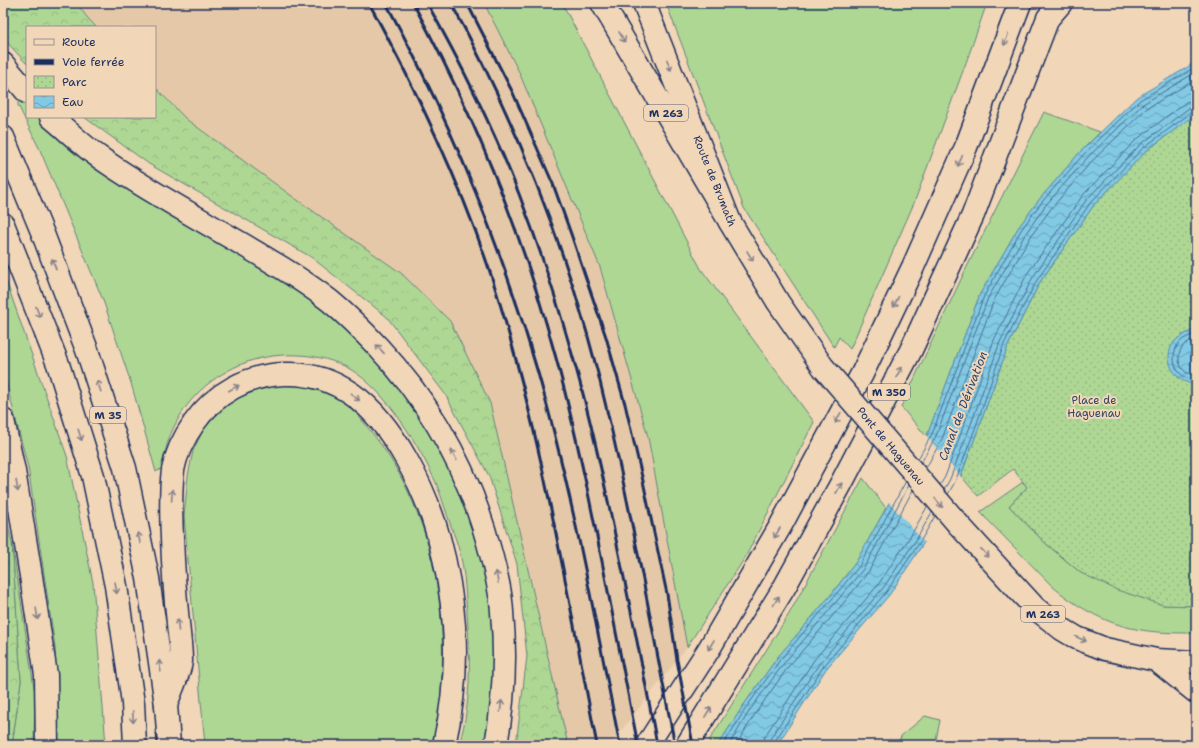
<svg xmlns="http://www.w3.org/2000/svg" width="1199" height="748" font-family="'Shantell Sans',sans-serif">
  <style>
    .built { fill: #e5c8a8 }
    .green { fill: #aed794; stroke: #648379 }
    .forest { fill: url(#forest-crowns); stroke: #648379 }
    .park { fill: url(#park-dots); stroke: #648379 }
    .water { fill: url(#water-waves); stroke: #598bae }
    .pier { fill: #f1d6b8 }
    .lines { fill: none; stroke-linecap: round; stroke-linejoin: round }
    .shore { stroke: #446d93; stroke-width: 1 }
    .major-casing { stroke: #1b2f5e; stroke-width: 25 }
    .highway-casing { stroke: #1b2f5e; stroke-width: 25 }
    .major { stroke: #f1d6b8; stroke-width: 22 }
    .highway { stroke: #f1d6b8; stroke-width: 22 }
    .rail { stroke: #1b2f5e; stroke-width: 3 }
    .major-bridge-casing { stroke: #1b2f5e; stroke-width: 25; stroke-linecap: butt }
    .major-bridge { stroke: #f1d6b8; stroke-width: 22 }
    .oneway { stroke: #86828b }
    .labels { text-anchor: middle; stroke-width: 4; stroke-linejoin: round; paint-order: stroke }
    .shield { fill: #f1d6b8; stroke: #5b6179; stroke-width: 1 }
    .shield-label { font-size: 10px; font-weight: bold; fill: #1b2f5e }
    .street-label { font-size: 11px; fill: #1b2f5e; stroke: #f1d6b8 }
    .park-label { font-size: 11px; fill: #314866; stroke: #f1d6b8 }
    .water-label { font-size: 12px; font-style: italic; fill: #2a4672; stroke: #f1d6b8 }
  </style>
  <defs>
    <pattern id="forest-crowns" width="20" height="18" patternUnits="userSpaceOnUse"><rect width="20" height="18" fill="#aed794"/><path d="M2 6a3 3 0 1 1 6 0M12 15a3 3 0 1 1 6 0" fill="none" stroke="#95b982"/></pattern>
    <pattern id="park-dots" width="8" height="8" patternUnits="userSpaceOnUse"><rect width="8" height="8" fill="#aed794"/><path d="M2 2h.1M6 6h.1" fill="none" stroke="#95b982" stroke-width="1.8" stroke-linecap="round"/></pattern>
    <pattern id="water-waves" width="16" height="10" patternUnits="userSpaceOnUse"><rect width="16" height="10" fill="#82c9e3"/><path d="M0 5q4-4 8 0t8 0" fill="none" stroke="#6aa4bb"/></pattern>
  </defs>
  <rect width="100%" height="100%" fill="#f1d6b8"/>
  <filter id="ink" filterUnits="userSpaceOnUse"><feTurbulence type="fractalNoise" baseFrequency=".025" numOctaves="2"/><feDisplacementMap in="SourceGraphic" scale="8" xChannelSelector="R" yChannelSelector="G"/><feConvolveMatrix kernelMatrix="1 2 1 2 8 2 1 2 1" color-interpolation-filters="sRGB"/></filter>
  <g filter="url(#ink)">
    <path class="built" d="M77,3h407l35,69 81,195 48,170 39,210 -77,98h-43l-28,-130 -49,-212 -40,-82 -49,-48 -105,-74 -110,-80 -31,-32v-60h-59l-10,-11z"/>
    <g class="green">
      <path d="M484,3h78l139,266 113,153 -68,134 -59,91 -39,-210 -48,-170 -81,-195z"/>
      <path d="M666,3h321l-20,57 -53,143 -64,146 -11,-12 -5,10 -90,-139z"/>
      <path d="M18,101l5,1 4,4v11h13l16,14 202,129 89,63 92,112 51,127 9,97 -15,86h-25c14,-47 11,-97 7,-145 -1,-15 -2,-32 -6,-46 -2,-10 -6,-19 -9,-28 -5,-14 -9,-28 -14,-41 -17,-38 -50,-94 -87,-116 -30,-17 -71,-18 -103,-7 -35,13 -63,38 -77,74 -4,10 -6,21 -8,32l-6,4 -25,-89 -28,-83 -39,-93 -24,-57 -22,-45z"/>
      <path d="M1044,112l56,20 -20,20 -42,49 -20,27 -38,66 -52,139 -2,3 -25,-29 62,-132z"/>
      <path d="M3,272l64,184 26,127 13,162h-47l-4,-98 -27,-180 -25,-97z"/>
      <path d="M278,384c21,1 43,3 61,15 14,9 24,22 34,35 52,66 73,156 69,239 -1,25 -3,49 -11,72h-226l-21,-229 4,-40 5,-25 10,-21 15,-17 16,-13 21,-10z"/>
      <path d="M863,478l23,30 -30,54 -26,34 -53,62 -34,48 -25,39h-8v-6l79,-125z"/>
      <path d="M1023,482l4,5 -18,19 35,36 37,31 82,32 33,1v27c-22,0 -43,0 -65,-5 -28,-6 -57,-23 -79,-42l-72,-74z"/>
      <path d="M12,543l23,151 -1,51h-22l9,-64z"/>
      <path d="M925,716l15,4 -5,25h-37l3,-9z"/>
    </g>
    <g class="forest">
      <path d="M3,3h74l9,13 10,11h-69v37l-24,-26z"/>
      <path d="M155,87l31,32 110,80 105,74 49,48 40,82 78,342h-52l11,-89 -10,-92 -28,-88 -44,-82 -58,-77 -76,-60 -162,-93 -65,-47h71z"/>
      <path d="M3,503l9,40 9,138 -9,64h-9z"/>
    </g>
    <path class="park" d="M1196,114v492l-33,-1 -46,-15 -36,-17 -37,-31 -35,-36 18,-19 -14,-18 -35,27 -17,-20 18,-49 29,-81 32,-64 54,-77 52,-54z"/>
    <g class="water">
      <path d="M1196,60v54l-50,37 -52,54 -54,77 -32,64 -29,81 -21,56 -35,61 -33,50 -64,75 -49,76h-59l25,-39 34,-48 53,-62 26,-34 72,-129 52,-139 38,-66 20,-27 42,-49 57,-55 51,-30z"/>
      <path d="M1191,331h5v53c-21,0 -36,-26 -21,-43 5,-5 10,-7 16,-10z"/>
    </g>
    <path class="pier" d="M925,434l37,44 -2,6 -34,60 -38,-43z"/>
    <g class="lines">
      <g class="shore">
        <path d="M1196,335c-29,1 -30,44 0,45"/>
        <path d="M1196,340c-23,1 -23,35 0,35"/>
        <path d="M918,459l14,-25 52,-138 37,-66 20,-27 42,-48 57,-55 50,-30 6,-5"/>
        <path d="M921,463l15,-27 52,-138 38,-65 19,-27 42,-48 56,-54 53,-32"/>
        <path d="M926,468l16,-29 52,-139 37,-64 19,-26 41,-48 55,-53 50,-30"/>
        <path d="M940,485l5,-8 20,-55 29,-82 33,-66 56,-79 53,-55 50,-38 10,-2"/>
        <path d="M944,490l6,-11 21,-55 29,-82 33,-65 54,-78 53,-54 49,-37 7,-2"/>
        <path d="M948,494l7,-12 21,-56 28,-82 33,-64 54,-78 52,-54 49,-36 4,-1"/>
        <path d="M723,745l23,-37 34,-48 53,-62 27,-33 46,-84"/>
        <path d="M729,745l21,-35 34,-47 53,-62 27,-33 45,-83"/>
        <path d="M736,745l19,-31 33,-47 54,-62 27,-34 44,-81"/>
        <path d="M763,745l2,-9 49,-76 64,-75 32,-48 17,-30"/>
        <path d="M769,745l1,-6 49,-75 64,-76 33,-48 16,-28"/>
        <path d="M774,745l1,-4 48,-74 64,-76 33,-49 15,-26"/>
      </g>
      <defs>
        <g id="major">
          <path d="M644,3l86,219 48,80 45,65"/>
          <path d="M958,524l77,84 27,21 15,9 28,11 51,11 40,2"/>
          <path d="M1156,660l40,32"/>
        </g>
        <g id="highway">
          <path d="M602,3l128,219"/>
          <path d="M3,64l24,28"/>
          <path d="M51,117c16,13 31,28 48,40 34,24 71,45 107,66 42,25 85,48 124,78 17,14 33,30 48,46 56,60 93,128 113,207 5,19 10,38 11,58 4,44 2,89 -6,133"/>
          <path d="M3,137l40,97 44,116 38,118 23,110 18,127 3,40"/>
          <path d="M3,224l55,140 35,112 23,110 17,117 2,42"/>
          <path d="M3,420l11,51 17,105 15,99 1,70"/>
          <path d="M166,705c3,-10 15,-35 15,-44 0,-13 -2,-26 -3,-38 -3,-29 -5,-57 -6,-85 -1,-23 -2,-46 1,-68 3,-16 12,-34 21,-47 21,-30 54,-48 90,-49 24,-1 48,6 68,20 42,29 74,97 87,144 8,29 13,59 15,88 3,40 -1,80 -10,119"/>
          <path d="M647,745l62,-96 72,-124 81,-151 51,-107 53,-120 54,-144"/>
          <path d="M687,745l97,-157 57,-104 70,-134 62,-135 75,-197 13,-15"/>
        </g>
      </defs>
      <use href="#major" class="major-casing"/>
      <use href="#highway" class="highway-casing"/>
      <use href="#major" class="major"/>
      <use href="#highway" class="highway"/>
      <g class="rail">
        <path d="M369,3c48,88 92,180 123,275 49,152 74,311 105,467"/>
        <path d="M386,3c64,117 115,242 152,370 35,122 57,247 82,372"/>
        <path d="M413,3c60,110 108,227 141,348 13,45 23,91 33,137 18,85 34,171 51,257"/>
        <path d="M427,3c35,62 66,125 92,191 20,52 38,106 53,160 17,58 30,117 42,176 15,71 30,143 43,215"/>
        <path d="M451,3c72,131 125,270 158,416 26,108 44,217 66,326"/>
        <path d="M467,3l46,90 40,91 18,50 35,103 19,67 18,77 24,113 10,66 16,85"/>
      </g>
      <defs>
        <path id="major-bridge" d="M823,367l135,157"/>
      </defs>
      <use href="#major-bridge" class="major-bridge-casing"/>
      <use href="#major-bridge" class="major-bridge"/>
    </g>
    <defs><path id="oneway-shaft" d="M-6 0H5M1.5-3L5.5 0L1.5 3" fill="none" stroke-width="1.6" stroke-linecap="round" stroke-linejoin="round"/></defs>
    <g class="oneway">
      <use href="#oneway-shaft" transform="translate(622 37) rotate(60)"/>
      <use href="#oneway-shaft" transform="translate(1006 40) rotate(110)"/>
      <use href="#oneway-shaft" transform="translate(669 65) rotate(69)"/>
      <use href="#oneway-shaft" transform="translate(960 161) rotate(114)"/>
      <use href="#oneway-shaft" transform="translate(750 256) rotate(59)"/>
      <use href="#oneway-shaft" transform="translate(54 264) rotate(-111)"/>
      <use href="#oneway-shaft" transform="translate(896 302) rotate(115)"/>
      <use href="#oneway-shaft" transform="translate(38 312) rotate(69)"/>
      <use href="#oneway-shaft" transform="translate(380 349) rotate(-133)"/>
      <use href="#oneway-shaft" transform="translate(899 372) rotate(-63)"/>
      <use href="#oneway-shaft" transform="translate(99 386) rotate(-108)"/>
      <use href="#oneway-shaft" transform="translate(234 388) rotate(-28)"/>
      <use href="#oneway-shaft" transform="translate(355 397) rotate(39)"/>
      <use href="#oneway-shaft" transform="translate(838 418) rotate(118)"/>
      <use href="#oneway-shaft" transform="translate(80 435) rotate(72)"/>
      <use href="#oneway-shaft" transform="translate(454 455) rotate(-118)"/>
      <use href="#oneway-shaft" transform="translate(17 486) rotate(81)"/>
      <use href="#oneway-shaft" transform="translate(839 488) rotate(-61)"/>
      <use href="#oneway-shaft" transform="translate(172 495) rotate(-86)"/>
      <use href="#oneway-shaft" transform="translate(939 503) rotate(49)"/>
      <use href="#oneway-shaft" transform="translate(777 533) rotate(120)"/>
      <use href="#oneway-shaft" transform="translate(139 538) rotate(-102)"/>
      <use href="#oneway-shaft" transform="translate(985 553) rotate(47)"/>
      <use href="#oneway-shaft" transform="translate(497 577) rotate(-101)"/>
      <use href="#oneway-shaft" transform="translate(116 588) rotate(81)"/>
      <use href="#oneway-shaft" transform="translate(776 601) rotate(-58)"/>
      <use href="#oneway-shaft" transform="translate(37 614) rotate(82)"/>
      <use href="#oneway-shaft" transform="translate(178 625) rotate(-95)"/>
      <use href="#oneway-shaft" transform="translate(1081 639) rotate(24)"/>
      <use href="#oneway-shaft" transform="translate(711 645) rotate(121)"/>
      <use href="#oneway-shaft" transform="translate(160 666) rotate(-98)"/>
      <use href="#oneway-shaft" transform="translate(501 706) rotate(-83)"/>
      <use href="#oneway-shaft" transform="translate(708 712) rotate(-58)"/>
      <use href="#oneway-shaft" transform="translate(133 717) rotate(87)"/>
    </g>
  </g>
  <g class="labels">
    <g class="shield">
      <rect x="644" y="105" width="44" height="16" rx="3"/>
      <rect x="868" y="384" width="42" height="16" rx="3"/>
      <rect x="90" y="407" width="36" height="16" rx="3"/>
      <rect x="1021" y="606" width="44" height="16" rx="3"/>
    </g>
    <g class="shield-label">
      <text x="666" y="117">M 263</text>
      <text x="889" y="396">M 350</text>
      <text x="108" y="419">M 35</text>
      <text x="1043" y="618">M 263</text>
    </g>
    <g class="street-label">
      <text transform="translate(715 181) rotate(68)" y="4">Route de Brumath</text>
      <text transform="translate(891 446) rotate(50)" y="4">Pont de Haguenau</text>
    </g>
    <g class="park-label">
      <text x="1094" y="404">Place de<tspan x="1094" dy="13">Haguenau</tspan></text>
    </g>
    <g class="water-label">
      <text transform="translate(963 406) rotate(-69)" y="4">Canal de Dérivation</text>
    </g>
  </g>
  <rect width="1199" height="748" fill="none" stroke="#f1d6b8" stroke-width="16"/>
  <rect x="8" y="8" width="1183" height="732" fill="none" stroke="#1b2f5e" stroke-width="1.5" filter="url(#ink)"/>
  <rect x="26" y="26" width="130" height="92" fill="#f1d6b8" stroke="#9b9394"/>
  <rect x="34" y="39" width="20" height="6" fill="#f1d6b8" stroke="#9b9394"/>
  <text x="62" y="46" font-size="12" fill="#1b2f5e">Route</text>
  <rect x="34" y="59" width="20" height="6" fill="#1b2f5e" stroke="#9b9394"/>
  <text x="62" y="66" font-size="12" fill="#1b2f5e">Voie ferrée</text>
  <rect x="34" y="76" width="20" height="12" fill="url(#park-dots)" stroke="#9b9394"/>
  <text x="62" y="86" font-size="12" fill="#1b2f5e">Parc</text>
  <rect x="34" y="96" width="20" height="12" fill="url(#water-waves)" stroke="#9b9394"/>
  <text x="62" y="106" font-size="12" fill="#1b2f5e">Eau</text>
</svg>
